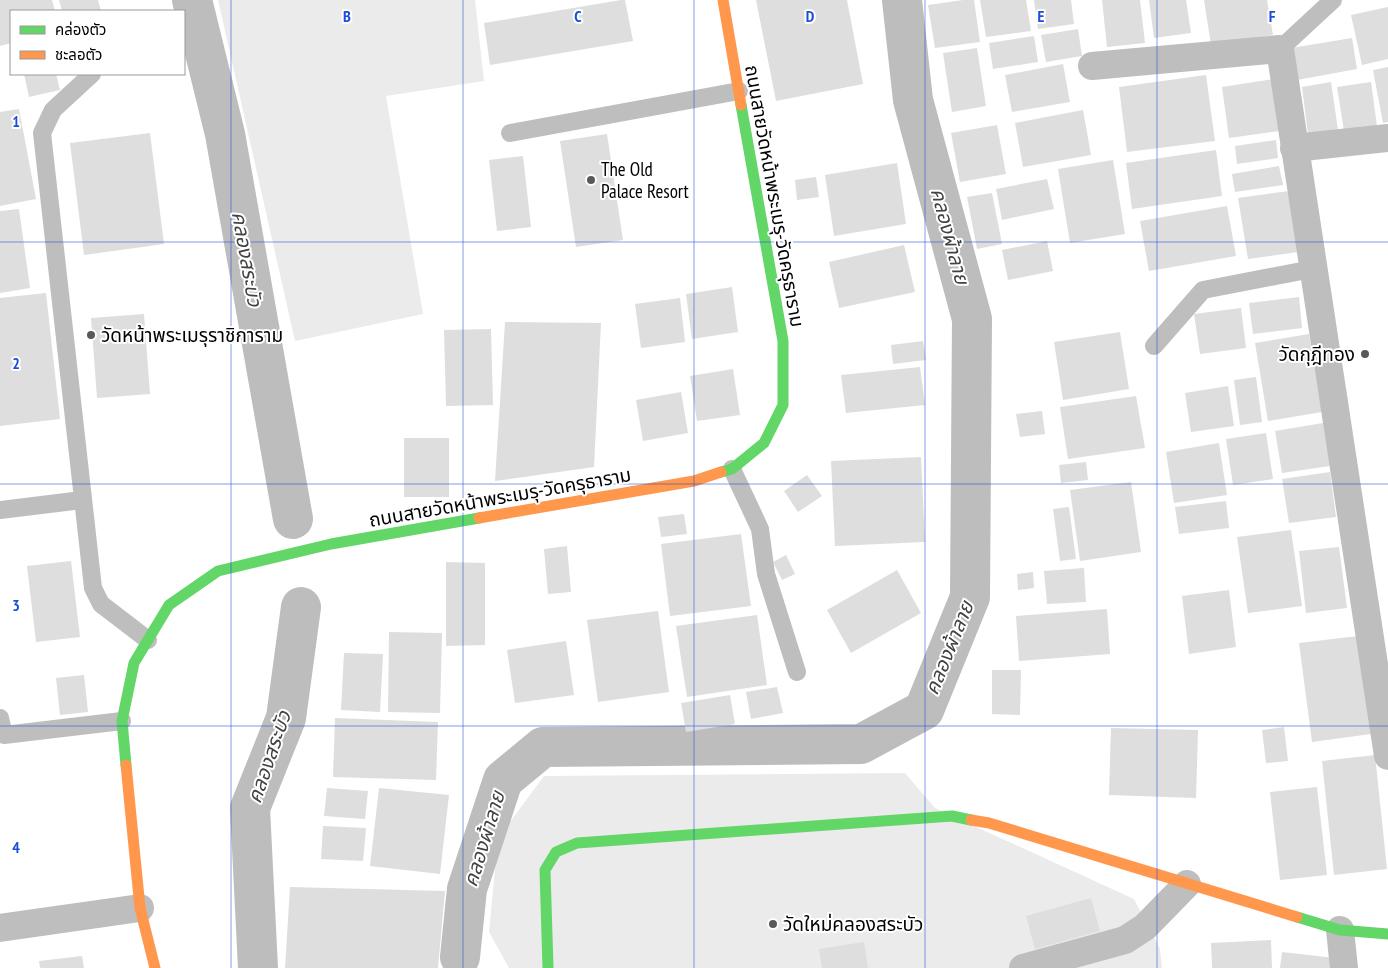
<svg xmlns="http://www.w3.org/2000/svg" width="1388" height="968" font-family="'PT Sans Narrow','Noto Sans Thai',sans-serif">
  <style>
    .green { fill: #ebebeb }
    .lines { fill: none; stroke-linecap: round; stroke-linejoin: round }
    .canal { stroke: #bdbdbd; stroke-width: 40 }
    .building { fill: #dedede }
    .lane { stroke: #bebebe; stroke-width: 18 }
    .street { stroke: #bebebe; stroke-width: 28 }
    .fast { stroke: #63d668; stroke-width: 11 }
    .slow { stroke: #ff974d; stroke-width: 11 }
    .grid { fill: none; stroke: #1d4ed8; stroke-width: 1; stroke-opacity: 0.55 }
    .poi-dot { fill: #595959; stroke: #fff; stroke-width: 2 }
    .labels { text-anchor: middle; stroke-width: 4; stroke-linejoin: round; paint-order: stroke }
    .poi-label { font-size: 19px; fill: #000; stroke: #fff; text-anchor: start }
    .street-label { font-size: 19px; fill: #000; stroke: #fff }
    .water-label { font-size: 20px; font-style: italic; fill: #424242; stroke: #fff }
    .grid-label { font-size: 16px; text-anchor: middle; font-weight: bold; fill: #1d4ed8; stroke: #fff; stroke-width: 4; stroke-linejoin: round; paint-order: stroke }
  </style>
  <rect width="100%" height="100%" fill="#fff"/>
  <g class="green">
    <path d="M218,0h257l9,81 -98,15 37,218 -128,27z"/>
    <path d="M905,773l30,35 199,91 26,50 2,19h-653l-20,-36 9,-94 46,-62z"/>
  </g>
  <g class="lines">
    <g class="canal">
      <path d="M192,0l33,134 68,385"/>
      <path d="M460,957l7,-68 36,-109 40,-33 318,-3 63,-34 46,-113 2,-278 -59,-219 -11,-100"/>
      <path d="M258,968l-8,-160 36,-90 15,-111"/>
    </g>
  </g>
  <g class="building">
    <path d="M0,0h52l3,11h-44v32l-11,3z"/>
    <path d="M59,0h39l3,11h-39z"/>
    <path d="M621,0h4l8,41 -143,24 -6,-42z"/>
    <path d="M756,0h91l16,84 -87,17z"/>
    <path d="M963,0h11l6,42 -45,6 -7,-43z"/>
    <path d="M980,0h46l5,31 -45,6z"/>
    <path d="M1034,0h37l3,24 -36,5z"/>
    <path d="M1102,0h38l5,43 -38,4z"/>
    <path d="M1149,0h37l5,33 -37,5z"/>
    <path d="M1204,0h63l6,35 -62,10z"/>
    <path d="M1388,7v52l-26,6 -11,-50z"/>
    <path d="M1078,29l4,27 -36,6 -5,-27z"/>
    <path d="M1034,36l4,26 -45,7 -4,-26z"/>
    <path d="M1352,38l5,31 -60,11 -6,-32z"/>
    <path d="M977,48l9,58 -34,6 -9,-59z"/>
    <path d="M1063,64l7,38 -58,10 -7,-37z"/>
    <path d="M1388,67v55l-5,1 -10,-53z"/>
    <path d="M24,74h32l4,16 -31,7z"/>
    <path d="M1206,75l9,66 -88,11 -8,-65z"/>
    <path d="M1273,79l7,52 -51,7 -7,-51z"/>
    <path d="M1331,82l7,48 -30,4 -6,-47z"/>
    <path d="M1371,82l6,44 -33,5 -7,-44z"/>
    <path d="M19,109l17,90 -36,7v-94z"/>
    <path d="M1083,110l8,45 -68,12 -8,-44z"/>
    <path d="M997,125l9,49 -46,8 -9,-49z"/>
    <path d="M150,133l14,111 -80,11 -14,-112z"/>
    <path d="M607,134l16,106 -47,7 -16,-106z"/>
    <path d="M1276,140l2,18 -41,6 -2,-18z"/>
    <path d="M1216,150l6,46 -90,13 -6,-46z"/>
    <path d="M523,156l8,71 -34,4 -8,-71z"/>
    <path d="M1113,160l12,74 -55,9 -12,-74z"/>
    <path d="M897,163l9,61 -72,12 -9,-61z"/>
    <path d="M1279,166l4,19 -48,7 -3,-18z"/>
    <path d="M816,177l3,20 -22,3 -2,-20z"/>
    <path d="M1047,179l7,30 -52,11 -6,-31z"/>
    <path d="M1289,191l9,61 -50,7 -10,-61z"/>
    <path d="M992,193l10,51 -25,5 -10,-52z"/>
    <path d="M1227,206l9,50 -87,15 -9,-50z"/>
    <path d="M19,209l11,79 -30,5v-82z"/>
    <path d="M1047,241l6,30 -45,9 -6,-30z"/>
    <path d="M904,245l11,47 -76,16 -10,-46z"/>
    <path d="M732,287l6,45 -46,7 -6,-45z"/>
    <path d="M46,293l14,126 -60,7v-128z"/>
    <path d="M1299,297l3,31 -49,6 -4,-31z"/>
    <path d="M680,298l5,44 -44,6 -6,-44z"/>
    <path d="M1241,308l5,40 -46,6 -6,-40z"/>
    <path d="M144,314l6,80 -53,4 -6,-80z"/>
    <path d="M505,322l96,1 -7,144 -99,14z"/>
    <path d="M491,329l2,76 -47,1 -2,-76z"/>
    <path d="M1120,332l9,57 -66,11 -9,-58z"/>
    <path d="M1309,334l13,78 -54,9 -13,-78z"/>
    <path d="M923,341l3,19 -33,4 -2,-19z"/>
    <path d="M920,367l5,38 -79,8 -5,-38z"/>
    <path d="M733,369l7,46 -43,6 -7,-45z"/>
    <path d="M1256,377l6,45 -22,3 -6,-45z"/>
    <path d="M1228,386l6,40 -43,6 -6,-39z"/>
    <path d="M681,392l7,41 -45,8 -7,-41z"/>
    <path d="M1136,396l9,52 -77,11 -8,-52z"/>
    <path d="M1042,411l3,23 -25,3 -4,-23z"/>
    <path d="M1323,423l7,43 -48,7 -7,-42z"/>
    <path d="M1266,433l7,46 -40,6 -7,-46z"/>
    <rect x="404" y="438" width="45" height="59"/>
    <path d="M1219,443l8,52 -53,8 -8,-51z"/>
    <path d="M921,457l4,85 -90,4 -4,-85z"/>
    <path d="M1086,462l2,18 -27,3 -2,-18z"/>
    <path d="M1330,472l6,45 -47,6 -7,-44z"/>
    <path d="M807,475l15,21 -24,16 -14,-21z"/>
    <path d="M1131,482l10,70 -61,9 -10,-71z"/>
    <path d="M1226,501l3,27 -50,6 -4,-27z"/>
    <path d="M1069,507l7,52 -16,2 -7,-52z"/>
    <path d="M684,514l3,20 -26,3 -3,-20z"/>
    <path d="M1291,530l11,76 -54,7 -11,-76z"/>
    <path d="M741,534l10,72 -81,10 -9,-72z"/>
    <path d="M567,546l4,46 -23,2 -4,-45z"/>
    <path d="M1339,547l8,61 -41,5 -7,-62z"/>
    <path d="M786,555l9,19 -13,6 -9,-18z"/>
    <path d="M71,561l9,76 -44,5 -9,-76z"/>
    <path d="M446,562l39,1v82l-39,1z"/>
    <path d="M1084,568l2,34 -39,2 -3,-33z"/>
    <path d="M897,570l24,43 -70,40 -24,-43z"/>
    <path d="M1033,572l1,16 -16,2 -1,-16z"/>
    <path d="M1229,590l7,57 -47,7 -7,-58z"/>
    <path d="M1107,609l3,45 -91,7 -3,-45z"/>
    <path d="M658,611l11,81 -71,10 -11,-82z"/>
    <path d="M757,615l10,70 -80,12 -11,-71z"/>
    <path d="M389,632l53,1 -2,80 -52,-1z"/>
    <path d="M1358,636l13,98 -59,8 -13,-99z"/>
    <path d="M566,641l8,54 -59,8 -8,-53z"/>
    <path d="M344,653l39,1 -3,58 -39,-2z"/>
    <path d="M992,670h29l-1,45 -28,-1z"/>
    <path d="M84,675l4,37 -28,3 -4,-37z"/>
    <path d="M777,687l6,26 -32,6 -5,-27z"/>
    <path d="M730,695l5,29 -49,8 -5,-29z"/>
    <path d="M335,718l103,4 -2,58 -103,-3z"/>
    <path d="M1284,727l4,34 -22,2 -4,-33z"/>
    <path d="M1111,728l87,2 -2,68 -87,-3z"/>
    <path d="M1375,755l12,114 -53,6 -12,-114z"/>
    <path d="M1317,787l10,88 -47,5 -10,-88z"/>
    <path d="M327,788l41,3 -3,28 -41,-3z"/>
    <path d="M379,788l70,7 -9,79 -70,-8z"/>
    <path d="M323,826l43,2 -3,33 -42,-2z"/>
    <path d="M290,887l155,4 -7,77h-153z"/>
    <path d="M1091,898l9,33 -65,18 -9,-33z"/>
    <path d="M1271,940l1,28h-60l-1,-25z"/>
    <path d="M864,942l4,26h-46l-3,-19z"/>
    <path d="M1282,952l53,6 -1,10h-54z"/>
    <path d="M82,956l2,12h-44l-1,-7z"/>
  </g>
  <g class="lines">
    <g class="lane">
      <path d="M1280,49l53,-49"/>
      <path d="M92,74l-39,36 -11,23 51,455 8,16 47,36"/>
      <path d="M510,133l229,-42"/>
      <path d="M1154,346l49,-56 109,-21"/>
      <path d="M732,469l28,60 6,45 31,98"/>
      <path d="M0,510l82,-10"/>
      <path d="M0,718l4,17 118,-14"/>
    </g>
    <g class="street">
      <path d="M1092,66l188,-17 108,707"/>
      <path d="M1294,148l94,-10"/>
      <path d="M0,928l140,-20"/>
      <path d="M1340,930l4,38"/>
      <path d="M1023,968l102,-28 20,-13 42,-43"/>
    </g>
    <g class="fast">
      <path d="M721,472l11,-3 32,-26 19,-38v-64l-42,-236"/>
      <path d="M126,765l-4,-44 12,-58 35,-58 49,-34 113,-27 148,-26"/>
      <path d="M1297,917l43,13 48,4"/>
      <path d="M548,968l-3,-98 11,-18 21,-9 375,-27 19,4"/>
    </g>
    <g class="slow">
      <path d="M723,0l18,105"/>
      <path d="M479,518l215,-37 27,-9"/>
      <path d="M126,765l14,143 15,60"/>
      <path d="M971,820l18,3 308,94"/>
    </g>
  </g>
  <path class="grid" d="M231,0v968M463,0v968M694,0v968M925,0v968M1157,0v968M0,242h1388M0,484h1388M0,726h1388"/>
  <g class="poi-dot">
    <circle cx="591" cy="180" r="5"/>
    <circle cx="91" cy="335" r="5"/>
    <circle cx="1365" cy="354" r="5"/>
    <circle cx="773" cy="924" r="5"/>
  </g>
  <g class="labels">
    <g class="poi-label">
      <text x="601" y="176">The Old<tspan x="601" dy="22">Palace Resort</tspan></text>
      <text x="101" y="342">วัดหน้าพระเมรุราชิการาม</text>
      <text x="1355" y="361" text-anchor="end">วัดกุฎีทอง</text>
      <text x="783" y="931">วัดใหม่คลองสระบัว</text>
    </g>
    <g class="street-label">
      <text transform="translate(775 196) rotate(80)" y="7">ถนนสายวัดหน้าพระเมรุ-วัดครุธาราม</text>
      <text transform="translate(500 497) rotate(-10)" y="7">ถนนสายวัดหน้าพระเมรุ-วัดครุธาราม</text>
    </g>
    <g class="water-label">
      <text transform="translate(950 236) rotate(75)" y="7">คลองผ้าลาย</text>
      <text transform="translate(247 259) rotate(80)" y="7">คลองสระบัว</text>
      <text transform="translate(949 648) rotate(-68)" y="7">คลองผ้าลาย</text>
      <text transform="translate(269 757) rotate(-71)" y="7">คลองสระบัว</text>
      <text transform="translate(484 839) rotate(-73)" y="7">คลองผ้าลาย</text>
    </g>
  </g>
  <g class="grid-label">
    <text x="347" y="22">B</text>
    <text x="578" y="22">C</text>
    <text x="810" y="22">D</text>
    <text x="1041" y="22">E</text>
    <text x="1272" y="22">F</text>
    <text x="16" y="127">1</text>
    <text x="16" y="369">2</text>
    <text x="16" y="611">3</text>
    <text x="16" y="853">4</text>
  </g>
  <rect x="10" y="10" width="175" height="65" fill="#ffffff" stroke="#999999"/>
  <rect x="20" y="26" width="25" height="8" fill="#63d668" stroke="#999999"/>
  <text x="55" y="35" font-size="15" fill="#000000">คล่องตัว</text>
  <rect x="20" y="51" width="25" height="8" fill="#ff974d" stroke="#999999"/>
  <text x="55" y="60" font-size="15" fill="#000000">ชะลอตัว</text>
</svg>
